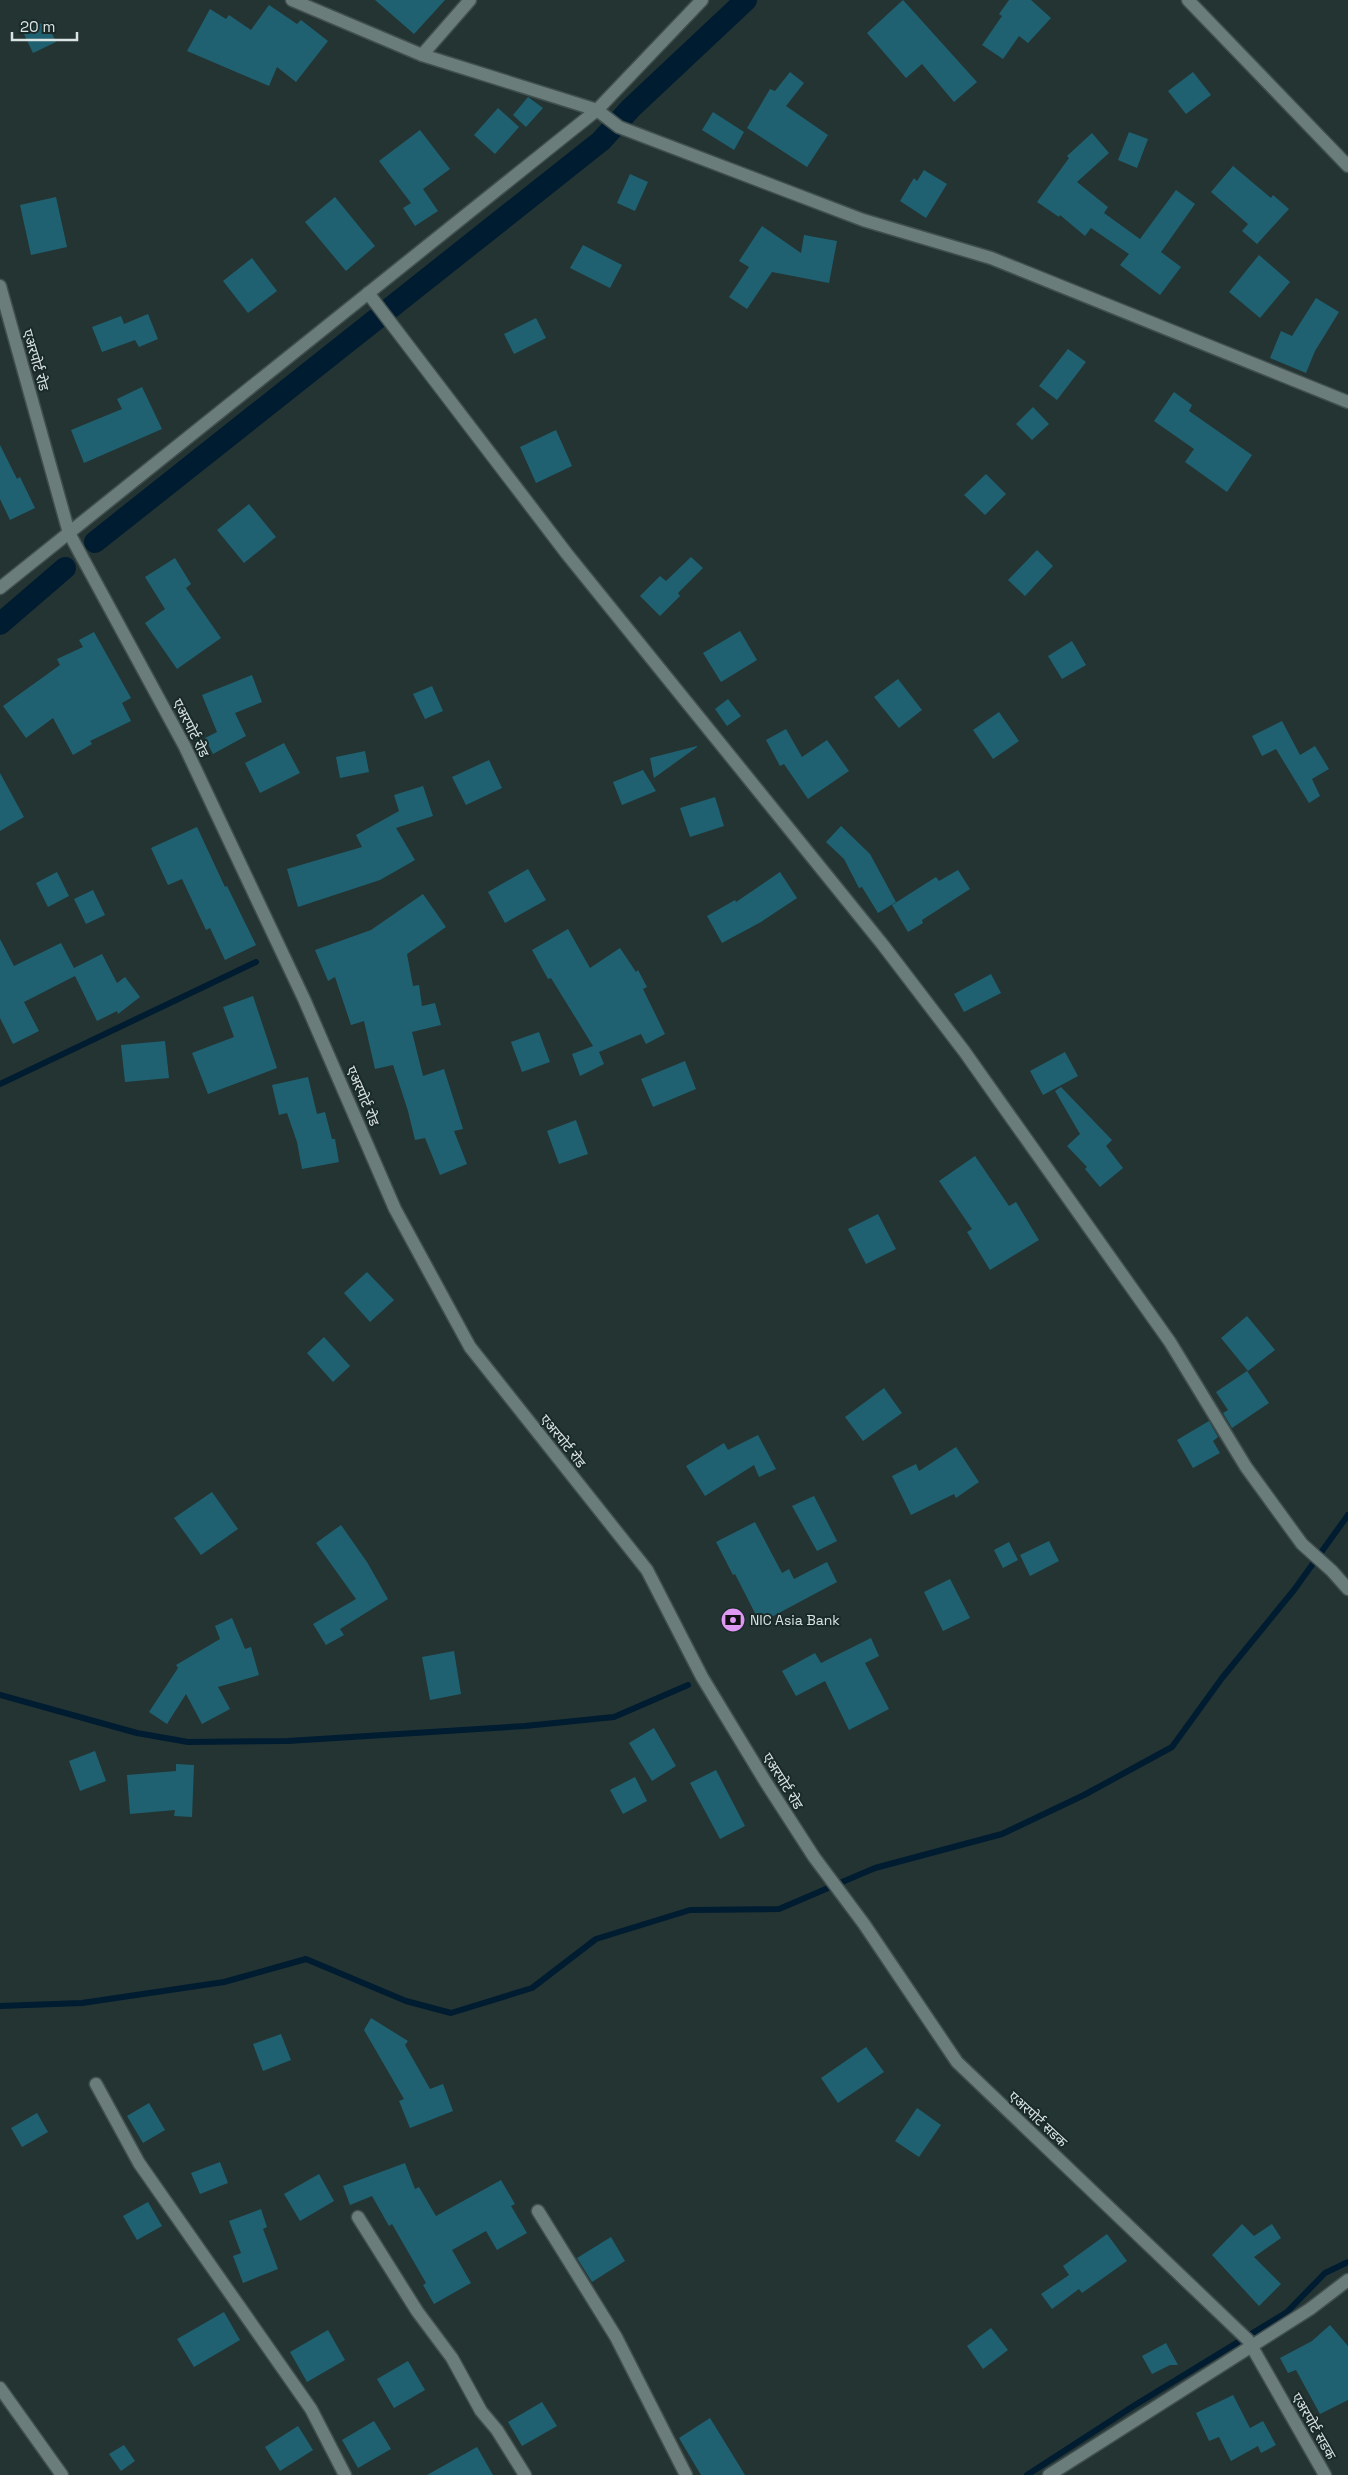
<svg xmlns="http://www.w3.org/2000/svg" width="1348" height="2475" font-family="'Space Grotesk','Noto Sans Devanagari',sans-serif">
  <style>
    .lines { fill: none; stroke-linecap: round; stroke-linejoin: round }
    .stream { stroke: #001c31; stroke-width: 6 }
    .canal { stroke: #001c31; stroke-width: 22 }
    .building { fill: #206171 }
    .minor-casing { stroke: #414f4f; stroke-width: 15 }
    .minor { stroke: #6a7d7b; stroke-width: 12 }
    .labels { text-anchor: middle; stroke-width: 4; stroke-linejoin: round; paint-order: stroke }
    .street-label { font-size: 14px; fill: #dae4e3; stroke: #192a29 }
    .poi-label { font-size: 14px; fill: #dae4e3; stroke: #192a29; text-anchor: start }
  </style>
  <rect width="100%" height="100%" fill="#233433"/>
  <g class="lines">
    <g class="stream">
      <path d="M0,1084l256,-122"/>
      <path d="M0,1695l137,38 51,9 100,-1 237,-15 89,-9 74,-32"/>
      <path d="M0,2006l82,-3 142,-21 82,-23 100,42 45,12 81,-25 64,-49 94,-29 89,-1 96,-41 127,-34 82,-39 88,-48 50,-69 72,-88 54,-75"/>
      <path d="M1027,2475l108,-70 152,-93 38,-39 23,-11"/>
    </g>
    <g class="canal">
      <path d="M95,542l506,-401 30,-33 115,-108"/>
      <path d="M0,624l65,-56"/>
    </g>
  </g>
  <g class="building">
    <path d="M375,0h70l-31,34z"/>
    <path d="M903,0l74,82 -23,20 -32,-38 -16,14 -39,-45z"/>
    <path d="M1009,0h22l20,18 -23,25 -9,-7 -16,23 -21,-14 20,-29 -3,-2z"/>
    <path d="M269,5l28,19 4,-4 27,21 -32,41 -19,-15 -8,19 -82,-35 23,-42 16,10 3,-4 22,15z"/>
    <path d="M46,21l10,21 -23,11 -10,-21z"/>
    <path d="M790,72l14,11 -18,23 42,29 -21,32 -60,-39 23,-39 5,2z"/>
    <path d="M1193,72l18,23 -25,19 -18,-23z"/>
    <path d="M528,97l15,11 -17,19 -13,-12z"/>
    <path d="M498,108l21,19 -24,27 -21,-19z"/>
    <path d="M713,112l31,20 -10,18 -32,-20z"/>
    <path d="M420,130l30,39 -27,20 15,22 -23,15 -12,-18 8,-5 -32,-42z"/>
    <path d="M1129,132l19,7 -11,29 -19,-8z"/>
    <path d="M1092,133l17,20 -32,29 31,25 -4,6 36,26 36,-49 19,14 -34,48 20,15 -21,28 -40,-30 9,-11 -38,-26 -6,8 -25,-21 -1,2 -22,-15 32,-44 -2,-2z"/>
    <path d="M1233,166l38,32 2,-3 16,14 -32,35 -15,-13 6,-7 -37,-32z"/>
    <path d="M924,170l23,14 -21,34 -26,-17 14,-23 3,3z"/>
    <path d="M630,174l18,8 -13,29 -18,-8z"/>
    <path d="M56,197l11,50 -36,8 -11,-50z"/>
    <path d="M335,197l40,49 -29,25 -41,-49z"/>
    <path d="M762,226l39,27 3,-18 33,6 -8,42 -57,-11 -25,37 -18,-12 20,-30 -10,-6z"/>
    <path d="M583,245l39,20 -12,23 -40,-20z"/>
    <path d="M1259,255l31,27 -30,36 -31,-26z"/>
    <path d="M252,258l25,33 -29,22 -25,-32z"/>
    <path d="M1316,298l23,14 -24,39 -9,22 -36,-15 11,-27 11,5z"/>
    <path d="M148,314l10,25 -19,8 -4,-7 -33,12 -10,-25 29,-11 3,8z"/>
    <path d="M536,318l10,20 -32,16 -10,-20z"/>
    <path d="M1068,349l18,13 -29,38 -18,-14z"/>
    <path d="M142,387l20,42 -78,34 -13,-33 51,-21 -5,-10z"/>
    <path d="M1174,392l18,13 -3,6 63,44 -25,37 -42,-30 9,-13 -40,-28z"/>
    <path d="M1033,407l16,17 -17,16 -16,-16z"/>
    <path d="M556,430l16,36 -36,17 -16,-36z"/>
    <path d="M0,445l17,34 3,-2 15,31 -25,12 -10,-21z"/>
    <path d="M986,474l20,20 -21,21 -21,-20z"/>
    <path d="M249,504l27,33 -32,26 -27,-33z"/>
    <path d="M1037,550l16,16 -28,30 -17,-16z"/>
    <path d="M691,557l12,11 -25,25 2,3 -20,20 -20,-20 20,-20 6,5z"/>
    <path d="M175,558l16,26 -5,4 35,50 -44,31 -32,-46 20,-14 -20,-32z"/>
    <path d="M740,631l17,29 -36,22 -18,-29z"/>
    <path d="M94,632l37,66 -9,5 9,18 -41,20 2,3 -19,11 -20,-37 -27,20 -23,-32 57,-41 -3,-6 26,-12 -4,-7z"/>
    <path d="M1072,641l14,24 -24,14 -14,-23z"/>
    <path d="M252,675l10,27 -27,11 11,23 -33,18 -8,-16 12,-6 -15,-37z"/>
    <path d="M898,679l24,31 -23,18 -25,-31z"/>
    <path d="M432,686l11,25 -18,8 -12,-25z"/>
    <path d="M728,699l13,17 -14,10 -12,-17z"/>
    <path d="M999,712l20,29 -26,18 -20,-29z"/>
    <path d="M1282,721l18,34 15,-9 14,23 -17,10 8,17 -11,7 -33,-54 -14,7 -10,-20z"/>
    <path d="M786,729l16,28 25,-17 22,31 -41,28 -24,-35 -4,2 -14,-26z"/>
    <path d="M284,743l16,30 -40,20 -15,-30z"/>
    <path d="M697,746v1l-43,31 -4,-20z"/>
    <path d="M365,751l4,21 -29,6 -4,-21z"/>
    <path d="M489,760l13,28 -36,17 -14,-28z"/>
    <path d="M643,770l13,21 -34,14 -9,-23z"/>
    <path d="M0,773l24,44 -24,14z"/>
    <path d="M423,786l10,30 -37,12 19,32 -35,20 -82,27 -11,-38 75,-22 -6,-12 43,-24 -5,-16z"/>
    <path d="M715,797l9,29 -34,11 -10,-29z"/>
    <path d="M841,826l29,28 26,48 -18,11 -16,-26 -3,1 -15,-29 -18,-17z"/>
    <path d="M197,827l28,60 2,-1 29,59 -31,15 -15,-32 -4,2 -24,-51 -14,6 -17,-37z"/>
    <path d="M528,869l18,31 -41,23 -17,-31z"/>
    <path d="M958,870l12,19 -48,31 1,3 -15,9 -16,-27 44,-28 3,4z"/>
    <path d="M57,872l12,24 -21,11 -12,-24z"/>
    <path d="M780,872l17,26 -36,24 -39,21 -15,-27 28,-16 1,2z"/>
    <path d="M93,890l12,25 -19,9 -12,-25z"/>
    <path d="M423,894l23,33 -39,27 6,32 6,-1 3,21 13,-3 6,22 -29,7 11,44 21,-7 19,60 -9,2 13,33 -27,11 -15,-37 -10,2 -7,-29 -15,-46 -18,4 -11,-48 -13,4 -16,-48 -7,4 -13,-31 56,-20z"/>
    <path d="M568,929l22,39 30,-20 16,24 2,-2 9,17 -4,2 22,45 -19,10 -5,-10 -42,18 5,12 -24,12 -8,-22 21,-8 -42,-68 -3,1 -16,-29z"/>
    <path d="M0,939l14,27 47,-23 13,25 28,-14 15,29 8,-6 15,20 -22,17 -1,-3 -20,10 -22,-45 -51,26 15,29 -26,13 -13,-26z"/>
    <path d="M991,974l10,19 -37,19 -10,-18z"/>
    <path d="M253,996l24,72 -69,26 -16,-41 42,-16 -11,-30z"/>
    <path d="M539,1032l11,30 -28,10 -11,-30z"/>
    <path d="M165,1041l4,37 -44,4 -4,-37z"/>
    <path d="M1065,1052l13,24 -35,19 -13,-24z"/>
    <path d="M685,1061l11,28 -43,18 -12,-28z"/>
    <path d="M308,1077l9,37 8,-2 7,27h3l4,23 -37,7 -5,-27 -10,-29 -8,2 -7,-30z"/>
    <path d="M1061,1087l51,53 -6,6 17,22 -23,19 -15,-18 2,-2 -20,-21 13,-12 -25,-43z"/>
    <path d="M576,1120l12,34 -29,10 -12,-33z"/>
    <path d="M975,1156l34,50 7,-4 23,38 -49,30 -23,-38 5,-3 -33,-48z"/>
    <path d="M878,1214l18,35 -30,15 -18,-35z"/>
    <path d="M367,1272l27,28 -24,22 -26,-29z"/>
    <path d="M1247,1316l28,34 -27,21 -27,-33z"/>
    <path d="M324,1337l26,29 -17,16 -26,-29z"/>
    <path d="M1247,1371l22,32 -37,25 -9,-15 5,-3 -12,-18z"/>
    <path d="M884,1388l18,25 -39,28 -18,-24z"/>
    <path d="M1209,1421l9,16 -5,4 7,12 -27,15 -16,-28z"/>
    <path d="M758,1435l18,34 -17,8 -5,-12 -49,31 -19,-30 38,-23 4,7z"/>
    <path d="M956,1447l23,35 -23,16 -2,-4 -43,21 -19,-39 24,-12 3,7z"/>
    <path d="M212,1492l26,37 -37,26 -27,-37z"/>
    <path d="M814,1496l23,45 -20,10 -25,-45z"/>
    <path d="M755,1522l27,51 7,-4 5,10 33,-17 10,20 -77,41 -25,-49 -2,1 -17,-33z"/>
    <path d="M341,1525l26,37 21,37 -48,30 4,6 -18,10 -13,-21 43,-25 -40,-56z"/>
    <path d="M1049,1541l10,20 -29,15 -10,-21z"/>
    <path d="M1009,1542l9,18 -15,8 -9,-18z"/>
    <path d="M950,1579l20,39 -27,13 -19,-39z"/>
    <path d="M232,1618l13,31 6,-2 8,28 -41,12 12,22 -28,15 -16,-30 -19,30 -18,-12 29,-44 -2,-3 44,-26 -5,-13z"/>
    <path d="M871,1638l8,18 -14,7 24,46 -40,21 -24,-49 -29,15 -14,-25 33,-18 6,10z"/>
    <path d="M454,1651l7,43 -31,6 -8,-43z"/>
    <path d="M654,1728l22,38 -24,15 -23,-38z"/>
    <path d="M95,1751l11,30 -26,10 -11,-30z"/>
    <path d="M176,1764l18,1 -2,52 -18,-1 1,-6 -45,4 -3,-39 49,-4z"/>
    <path d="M716,1770l29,56 -25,13 -30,-56z"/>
    <path d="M635,1777l12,24 -24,13 -13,-24z"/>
    <path d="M371,2018l37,23 -3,4 25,44 13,-5 10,27 -43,17 -11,-27 5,-2 -40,-69z"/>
    <path d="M281,2034l10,26 -28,11 -10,-27z"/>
    <path d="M866,2047l18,25 -46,31 -17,-25z"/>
    <path d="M149,2103l16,27 -22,13 -16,-27z"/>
    <path d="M917,2108l24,17 -22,32 -24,-16z"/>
    <path d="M37,2113l11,19 -26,15 -11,-19z"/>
    <path d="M220,2162l8,21 -28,11 -9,-21z"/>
    <path d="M405,2163l10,26 4,-2 17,29 65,-36 14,24 -4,2 16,27 -30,17 -11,-19 -34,19 19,33 -37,21 -11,-19 3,-2 -34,-59 -3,2 -17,-30 -22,9 -7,-19z"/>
    <path d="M319,2174l15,27 -34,20 -16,-27z"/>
    <path d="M148,2202l14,24 -25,14 -14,-24z"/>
    <path d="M261,2209l6,18 -4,2 15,40 -35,14 -10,-27 8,-3 -12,-32z"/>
    <path d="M1242,2224l12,12 18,-12 9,14 -27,19 27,27 -22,22 -47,-51z"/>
    <path d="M1107,2234l20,27 -45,32 -3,-4 -27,20 -11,-15 28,-19 -6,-9z"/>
    <path d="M611,2237l14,24 -33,21 -15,-24z"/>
    <path d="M224,2312l16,28 -46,27 -17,-28z"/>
    <path d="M1330,2325l18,21v54l-28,14 -24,-44 -8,3 -8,-15 32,-17z"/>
    <path d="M991,2328l17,22 -25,19 -16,-23z"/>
    <path d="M328,2330l17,30 -38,22 -17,-30z"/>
    <path d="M1166,2343l12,22h-8l-18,9 -10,-18z"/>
    <path d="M408,2361l17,29 -31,18 -17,-29z"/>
    <path d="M1233,2395l17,33 13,-7 13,24 -15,8 -3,-7 -27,15 -12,-24 -10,4 -13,-28z"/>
    <path d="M542,2402l15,24 -35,20 -14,-24z"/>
    <path d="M710,2418l35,57h-44l-22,-37z"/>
    <path d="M374,2421l17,28 -33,19 -16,-28z"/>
    <path d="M298,2426l15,24 -33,21 -15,-24z"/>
    <path d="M124,2445l11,16 -14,10 -12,-17z"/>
    <path d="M477,2447l16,28h-66z"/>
  </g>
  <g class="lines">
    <defs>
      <g id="minor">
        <path d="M292,0l130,55 175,55 22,17 244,93 128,38 357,144"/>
        <path d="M1188,0l160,166"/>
        <path d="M422,55l48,-55"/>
        <path d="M0,286l69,247 116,214 119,252 91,210 75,138 177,223 55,107 63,104 49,76 50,67 93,138 291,278 77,135"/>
        <path d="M368,293l199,261 316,391 81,106 206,291 76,125 56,77 30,27 16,18"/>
        <path d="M0,588l597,-478 105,-110"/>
        <path d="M96,2084l43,79 172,246 34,66"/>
        <path d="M538,2211l78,126 70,138"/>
        <path d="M358,2217l59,94 35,47 29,53 16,19 28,45"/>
        <path d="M0,2388l62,87"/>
        <path d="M1049,2475l261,-166 38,-29"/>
      </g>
    </defs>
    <use href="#minor" class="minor-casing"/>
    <use href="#minor" class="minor"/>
  </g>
  <defs>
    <symbol id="bank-disc" viewBox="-11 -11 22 22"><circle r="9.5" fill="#de98f2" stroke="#192a29"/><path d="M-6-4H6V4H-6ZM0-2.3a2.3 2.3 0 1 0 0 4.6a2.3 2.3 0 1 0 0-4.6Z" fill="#111"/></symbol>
  </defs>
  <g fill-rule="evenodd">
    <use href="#bank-disc" x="719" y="1606" width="28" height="28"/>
  </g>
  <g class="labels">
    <g class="street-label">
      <text transform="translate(36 360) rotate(74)" y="5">एअरपोर्ट रोड</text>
      <text transform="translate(191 728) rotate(63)" y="5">एअरपोर्ट रोड</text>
      <text transform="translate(363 1096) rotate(67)" y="5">एअरपोर्ट रोड</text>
      <text transform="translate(563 1441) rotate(51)" y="5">एअरपोर्ट रोड</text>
      <text transform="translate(783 1781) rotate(58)" y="5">एअरपोर्ट रोड</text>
      <text transform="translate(1038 2119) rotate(43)" y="5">एअरपोर्ट सडक</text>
      <text transform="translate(1314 2426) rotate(60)" y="5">एअरपोर्ट सडक</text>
    </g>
    <g class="poi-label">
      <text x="750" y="1625">NIC Asia Bank</text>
    </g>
  </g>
  <path d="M12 32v8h65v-8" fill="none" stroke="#dae4e3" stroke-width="2.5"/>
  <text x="20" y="32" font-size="15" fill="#dae4e3" stroke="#192a29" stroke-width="4" paint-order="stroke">20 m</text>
</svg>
